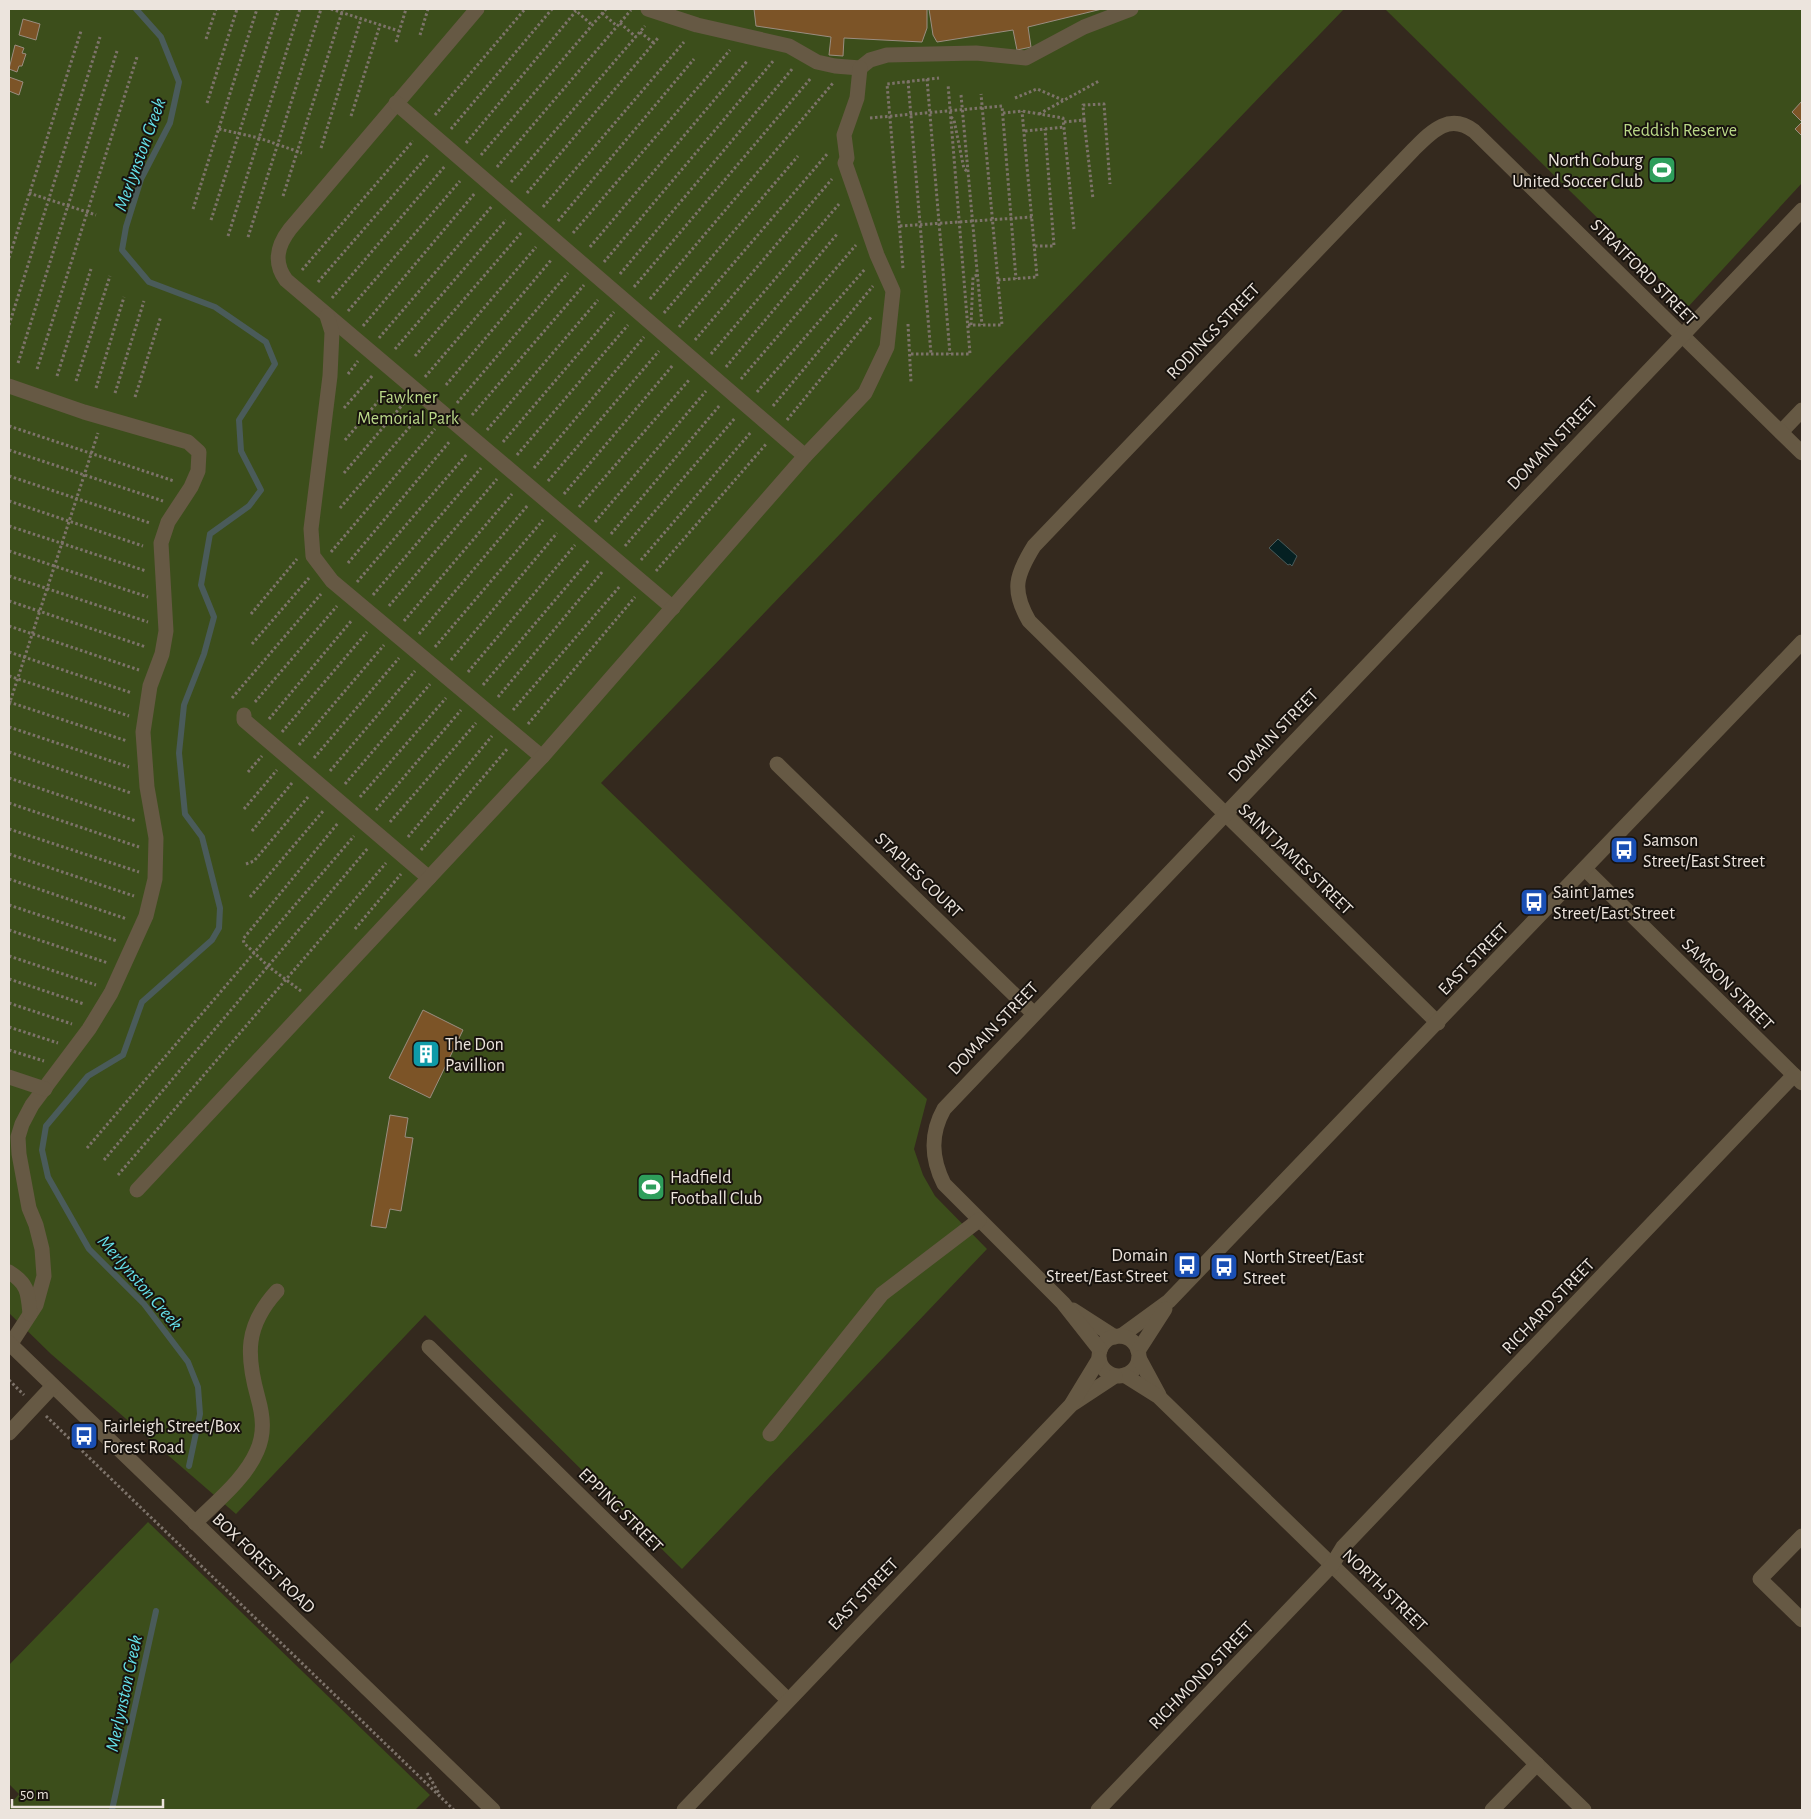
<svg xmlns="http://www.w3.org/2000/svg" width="1811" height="1819" font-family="'Alegreya Sans',sans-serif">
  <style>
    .green { fill: #3c4e1b }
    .water { fill: #052022; stroke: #4a5b5a }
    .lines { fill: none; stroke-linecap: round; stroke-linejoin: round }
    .stream { stroke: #4a5b5a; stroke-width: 6 }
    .building { fill: #7c5427; stroke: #9a8d80 }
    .path { stroke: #7d736a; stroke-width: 3; stroke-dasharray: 2.5 2.5; stroke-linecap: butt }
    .minor { stroke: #665944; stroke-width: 15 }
    .labels { text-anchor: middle; stroke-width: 4; stroke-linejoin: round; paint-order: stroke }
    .park-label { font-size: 18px; fill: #bad888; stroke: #18130e }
    .poi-label { font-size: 18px; fill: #ece4dd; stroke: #18130e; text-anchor: start }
    .street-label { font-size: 18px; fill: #ece4dd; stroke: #18130e }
    .water-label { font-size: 19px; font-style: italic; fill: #65e1ea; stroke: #18130e }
  </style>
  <rect width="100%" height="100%" fill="#34291e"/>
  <g class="green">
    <path d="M9,9h1335l-743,774 326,316 -13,50 9,26 12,21 52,53 -305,320 -257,-254 -189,199 -185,-160 -42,-41z"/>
    <path d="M1385,9h417v174l-114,124z"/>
    <path d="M148,1522l282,273 -15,15h-406v-4l10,-12 -10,-10v-119z"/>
  </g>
  <path class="water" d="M1278,539l19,17 -5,10 -2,-2 -2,1 -19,-17z"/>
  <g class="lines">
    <g class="stream">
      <path d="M136,9l25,28 18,45 -9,41 -29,56 -15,48 -4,23 27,32 66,25 51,35 9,22 -36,56 2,31 20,39 -12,16 -39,28 -9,51 13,32 -10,37 -20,51 -5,48 6,61 17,23 18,71 -1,20 -7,12 -70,62 -19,53 -35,21 -42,50 -4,24 6,27 41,72 55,55 44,58 10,25 2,27 -11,52"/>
      <path d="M112,1810l44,-199"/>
    </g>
  </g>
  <g class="building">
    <path d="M754,9h173v19l-5,14 -78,-4 -1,18 -14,-1 2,-18 -75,-11z"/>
    <path d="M929,9h173l-74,18 3,20 -14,3 -4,-20 -76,12 -4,-7z"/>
    <path d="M23,19l17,5 -4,16 -17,-5z"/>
    <path d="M15,45l9,3 -2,5 4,1 -4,12h-3l-2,6 -8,-3z"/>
    <path d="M9,77l14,5 -4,13 -10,-4z"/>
    <path d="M1802,101v35l-7,-7 7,-7 -10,-10z"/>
    <path d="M423,1010l40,20 -33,68 -41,-20z"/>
    <path d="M390,1115l18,3 -3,19 8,1 -12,73 -11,-2 -4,19 -15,-2z"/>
  </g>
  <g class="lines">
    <g class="path">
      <path d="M331,9l68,22"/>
      <path d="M574,9l18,16"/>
      <path d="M602,13l15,13"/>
      <path d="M620,23l16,14"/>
      <path d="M640,32l15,12"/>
      <path d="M420,35l8,-26"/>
      <path d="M206,39l10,-30"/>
      <path d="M396,42l10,-33"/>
      <path d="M927,79l23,275"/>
      <path d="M908,81l23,273"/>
      <path d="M961,95l21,230"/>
      <path d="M1015,98l22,-9 26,11"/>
      <path d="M207,103l30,-94"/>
      <path d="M1003,113l19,-2 41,7 11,111"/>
      <path d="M1039,114l60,-33"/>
      <path d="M435,115l90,-106"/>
      <path d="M351,116l29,-91"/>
      <path d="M951,117l3,3 10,49 3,2"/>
      <path d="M870,118l132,-12 14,173"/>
      <path d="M1084,120l9,79"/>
      <path d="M1064,122l20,-2 -1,-15 21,-1 6,80"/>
      <path d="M219,129l40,9 43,15"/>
      <path d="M451,129l101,-120"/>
      <path d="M1025,131l39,-4"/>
      <path d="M466,143l110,-132"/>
      <path d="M321,148l40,-129"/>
      <path d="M481,155l125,-146"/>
      <path d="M497,167l134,-157"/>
      <path d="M511,182l134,-156"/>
      <path d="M29,193l67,22"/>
      <path d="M527,193l131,-155"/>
      <path d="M283,196l60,-187"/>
      <path d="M543,207l141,-165"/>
      <path d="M193,209l64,-200"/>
      <path d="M211,220l68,-211"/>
      <path d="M558,221l136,-162"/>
      <path d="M900,226l132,-9"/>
      <path d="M573,233l157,-183"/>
      <path d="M228,236l72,-227"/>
      <path d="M248,237l73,-228"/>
      <path d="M1035,246h19l-9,-117"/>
      <path d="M590,247l158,-187"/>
      <path d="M9,258l72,-227"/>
      <path d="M604,262l170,-202"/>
      <path d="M903,268l-16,-184 52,-6"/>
      <path d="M302,270l111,-129"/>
      <path d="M620,274l173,-206"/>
      <path d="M998,280l39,-3 -15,-166"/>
      <path d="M318,282l111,-128"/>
      <path d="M634,287l177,-209"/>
      <path d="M332,298l113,-132"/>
      <path d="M650,299l183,-216"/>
      <path d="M348,311l112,-130"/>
      <path d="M664,313l134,-157"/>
      <path d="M908,324l3,58"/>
      <path d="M9,325l91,-288"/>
      <path d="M968,325h34l-21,-231"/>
      <path d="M971,325l2,-48 4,-2"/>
      <path d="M363,326l112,-133"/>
      <path d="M679,327l149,-174"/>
      <path d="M379,338l113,-132"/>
      <path d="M695,340l137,-161"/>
      <path d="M395,349l111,-129"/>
      <path d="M711,354l128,-150"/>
      <path d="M911,354h59l-22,-270"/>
      <path d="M415,356l106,-123"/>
      <path d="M18,363l99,-312"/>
      <path d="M726,367l112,-134"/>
      <path d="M37,369l100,-312"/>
      <path d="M348,374l10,-13"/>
      <path d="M57,376l34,-107"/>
      <path d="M425,377l111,-130"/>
      <path d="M741,379l115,-134"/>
      <path d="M76,381l34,-105"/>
      <path d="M446,385l106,-126"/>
      <path d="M96,388l28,-91"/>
      <path d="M757,392l108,-123"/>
      <path d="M115,393l29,-92"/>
      <path d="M135,397l26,-81"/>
      <path d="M457,403l111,-130"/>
      <path d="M773,406l100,-120"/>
      <path d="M344,408l29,-33"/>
      <path d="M472,415l112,-130"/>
      <path d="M787,420l85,-104"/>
      <path d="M9,426l165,55"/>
      <path d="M487,430l111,-130"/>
      <path d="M345,440l43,-50"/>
      <path d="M503,442l111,-130"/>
      <path d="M9,450l154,51"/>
      <path d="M517,455l111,-130"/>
      <path d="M534,468l110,-131"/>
      <path d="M344,473l60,-70"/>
      <path d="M9,476l141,47"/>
      <path d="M548,481l111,-130"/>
      <path d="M564,494l109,-129"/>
      <path d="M9,501l134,45"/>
      <path d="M579,507l110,-127"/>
      <path d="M340,508l80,-93"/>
      <path d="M595,522l111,-131"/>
      <path d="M9,526l137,45"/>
      <path d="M611,534l109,-129"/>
      <path d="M625,546l110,-128"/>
      <path d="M9,551l139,46"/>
      <path d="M331,552l104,-123"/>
      <path d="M641,560l110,-128"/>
      <path d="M348,563l102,-122"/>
      <path d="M656,571l111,-128"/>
      <path d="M9,576l139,46"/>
      <path d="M357,582l110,-128"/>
      <path d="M373,595l108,-127"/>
      <path d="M9,601l137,46"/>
      <path d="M389,606l108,-127"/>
      <path d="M251,614l46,-55"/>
      <path d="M404,621l108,-127"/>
      <path d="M9,626l130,44"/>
      <path d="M419,634l109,-129"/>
      <path d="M252,644l57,-66"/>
      <path d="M435,647l108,-127"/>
      <path d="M9,652l123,41"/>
      <path d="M451,660l106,-127"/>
      <path d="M468,672l107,-127"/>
      <path d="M9,676l120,40"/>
      <path d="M483,685l106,-125"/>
      <path d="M498,697l105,-126"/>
      <path d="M232,698l89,-104"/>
      <path d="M9,702l118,39"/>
      <path d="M255,702l82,-96"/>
      <path d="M9,705l89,-272"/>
      <path d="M513,710l107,-124"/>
      <path d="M269,719l83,-99"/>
      <path d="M528,724l107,-127"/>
      <path d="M9,727l120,40"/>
      <path d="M282,732l85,-100"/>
      <path d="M299,745l85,-100"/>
      <path d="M9,752l122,41"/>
      <path d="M314,758l85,-100"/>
      <path d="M330,771l85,-100"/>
      <path d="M248,772l14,-16"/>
      <path d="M9,778l127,43"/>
      <path d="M345,784l85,-100"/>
      <path d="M360,797l86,-99"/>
      <path d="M9,803l130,44"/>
      <path d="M244,809l33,-39"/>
      <path d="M376,810l85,-100"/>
      <path d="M390,822l86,-99"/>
      <path d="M9,829l130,43"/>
      <path d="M252,831l40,-48"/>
      <path d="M408,837l84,-101"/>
      <path d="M421,850l87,-102"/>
      <path d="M9,854l125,42"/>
      <path d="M246,864l8,-3 54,-64"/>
      <path d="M9,879l118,40"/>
      <path d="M250,897l74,-87"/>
      <path d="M9,905l108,36"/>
      <path d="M355,929l46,-55"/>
      <path d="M9,930l99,33"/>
      <path d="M9,956l87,29"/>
      <path d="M9,979l75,25"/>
      <path d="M301,991l-32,-24 -25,-24 -1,-4 95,-116"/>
      <path d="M9,1003l63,21"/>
      <path d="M9,1027l49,16"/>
      <path d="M9,1050l35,11"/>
      <path d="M87,1148l267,-312"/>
      <path d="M104,1160l264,-312"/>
      <path d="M118,1175l268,-312"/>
      <path d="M9,1380l15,15"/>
      <path d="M46,1416l408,394"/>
      <path d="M427,1773l13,22"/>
    </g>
    <g class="minor">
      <path d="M477,9l-187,220c-13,17 -17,33 -4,51l387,328"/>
      <path d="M648,9l49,16 92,21 28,16 18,4 25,2 10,-8 17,-5 89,-2 50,5 58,-31 47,-18"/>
      <path d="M396,103l409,353"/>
      <path d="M327,316l5,16 -2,44 -19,153 2,27 19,25 210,176"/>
      <path d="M9,386l75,26 104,30 11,10 -1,19 -7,16 -23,35 -7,21 5,88 -4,23 -12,32 -7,46 4,55 9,51 -1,41 -9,37 -35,77 -22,36 -57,76 -10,19 -4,13 1,17 10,54 7,17 6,24 2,27 -8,29 -26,40"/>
      <path d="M1781,432l21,-22"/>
      <path d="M244,715v5l14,12 171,146"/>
      <path d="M777,764l256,249"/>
      <path d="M1585,869l217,214"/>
      <path d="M1438,1023l-409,-402c-18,-31 -13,-46 5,-75l379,-396c18,-18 36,-38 61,-19l328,322"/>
      <path d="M9,1077l36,12"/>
      <path d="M137,1190l405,-433 263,-301 60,-63 22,-46 6,-56 -16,-36 -32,-92 2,-5 -3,-23 13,-37 3,-30"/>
      <path d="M9,1272c19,12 19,20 21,42"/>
      <path d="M1073,1310l42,27"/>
      <path d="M1121,1336l48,-35 633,-659"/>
      <circle cx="1119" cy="1356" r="20"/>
      <path d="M9,1343l484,467"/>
      <path d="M429,1347l359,353"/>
      <path d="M1100,1350l-37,-47 -119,-119c-13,-26 -14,-50 0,-75l858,-899"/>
      <path d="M1138,1351l27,-42"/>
      <path d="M1139,1358l20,37"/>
      <path d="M1124,1375l35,22 425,413"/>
      <path d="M1074,1403l41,-27"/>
      <path d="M9,1433l44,-47"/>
      <path d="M770,1434l112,-140 97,-74"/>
      <path d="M195,1523c22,-22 50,-44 62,-72 8,-18 6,-35 1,-53 -12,-43 -13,-72 19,-107"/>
      <path d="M1802,1536l-42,43 42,41"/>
      <path d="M684,1810l387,-405 28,-46"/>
      <path d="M1098,1810l234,-245 11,-18 451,-472"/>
      <path d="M1492,1810l45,-46"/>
    </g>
  </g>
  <defs>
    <symbol id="stadium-square" viewBox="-11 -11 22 22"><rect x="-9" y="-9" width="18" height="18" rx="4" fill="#2e9e5b" stroke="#18130e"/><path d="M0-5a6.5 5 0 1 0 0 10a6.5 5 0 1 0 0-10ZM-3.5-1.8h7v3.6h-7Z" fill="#fff"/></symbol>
    <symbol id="bus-square" viewBox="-11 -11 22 22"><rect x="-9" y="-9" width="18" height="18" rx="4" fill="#1a4fb4" stroke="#18130e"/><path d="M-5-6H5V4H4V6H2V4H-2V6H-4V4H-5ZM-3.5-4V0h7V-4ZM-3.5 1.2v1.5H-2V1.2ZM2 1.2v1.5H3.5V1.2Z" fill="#fff"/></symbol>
    <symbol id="building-square" viewBox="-11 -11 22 22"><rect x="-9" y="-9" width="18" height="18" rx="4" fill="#0f9aa8" stroke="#18130e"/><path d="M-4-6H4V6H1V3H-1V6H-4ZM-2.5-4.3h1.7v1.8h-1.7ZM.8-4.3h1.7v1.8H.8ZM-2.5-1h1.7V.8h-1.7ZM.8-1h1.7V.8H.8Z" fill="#fff"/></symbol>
  </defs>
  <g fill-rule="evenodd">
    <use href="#stadium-square" x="1646" y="154" width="32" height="32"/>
    <use href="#bus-square" x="1608" y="834" width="32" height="32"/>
    <use href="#bus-square" x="1518" y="886" width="32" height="32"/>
    <use href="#building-square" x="410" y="1038" width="32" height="32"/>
    <use href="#stadium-square" x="635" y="1171" width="32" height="32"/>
    <use href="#bus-square" x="1171" y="1249" width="32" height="32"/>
    <use href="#bus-square" x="1208" y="1251" width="32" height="32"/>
    <use href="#bus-square" x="68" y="1420" width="32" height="32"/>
  </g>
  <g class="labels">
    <g class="park-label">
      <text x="1680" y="136">Reddish Reserve</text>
      <text x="408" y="403">Fawkner<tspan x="408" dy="21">Memorial Park</tspan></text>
    </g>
    <g class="poi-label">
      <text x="1643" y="166" text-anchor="end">North Coburg<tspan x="1643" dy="21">United Soccer Club</tspan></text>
      <text x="1643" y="846">Samson<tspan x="1643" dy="21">Street/East Street</tspan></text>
      <text x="1553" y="898">Saint James<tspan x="1553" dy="21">Street/East Street</tspan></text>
      <text x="445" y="1050">The Don<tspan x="445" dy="21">Pavillion</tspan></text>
      <text x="670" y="1183">Hadfield<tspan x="670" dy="21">Football Club</tspan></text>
      <text x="1168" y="1261" text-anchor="end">Domain<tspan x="1168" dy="21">Street/East Street</tspan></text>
      <text x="1243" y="1263">North Street/East<tspan x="1243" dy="21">Street</tspan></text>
      <text x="103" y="1432">Fairleigh Street/Box<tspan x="103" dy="21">Forest Road</tspan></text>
    </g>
    <g class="street-label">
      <text transform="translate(1644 272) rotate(45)" y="6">STRATFORD STREET</text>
      <text transform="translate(1213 331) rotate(-46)" y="6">RODINGS STREET</text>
      <text transform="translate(1552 443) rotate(-46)" y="6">DOMAIN STREET</text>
      <text transform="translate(1273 735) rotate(-46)" y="6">DOMAIN STREET</text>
      <text transform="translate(1296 859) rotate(44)" y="6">SAINT JAMES STREET</text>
      <text transform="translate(919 875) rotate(44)" y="6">STAPLES COURT</text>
      <text transform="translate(1473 959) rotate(-46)" y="6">EAST STREET</text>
      <text transform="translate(1728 984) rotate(45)" y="6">SAMSON STREET</text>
      <text transform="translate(993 1028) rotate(-46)" y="6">DOMAIN STREET</text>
      <text transform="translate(1548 1306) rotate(-46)" y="6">RICHARD STREET</text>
      <text transform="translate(621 1510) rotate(45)" y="6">EPPING STREET</text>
      <text transform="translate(264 1563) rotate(44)" y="6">BOX FOREST ROAD</text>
      <text transform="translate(1385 1590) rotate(44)" y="6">NORTH STREET</text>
      <text transform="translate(863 1594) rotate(-46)" y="6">EAST STREET</text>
      <text transform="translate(1201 1675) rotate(-46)" y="6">RICHMOND STREET</text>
    </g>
    <g class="water-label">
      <text transform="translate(139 154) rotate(-70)" y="7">Merlynston Creek</text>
      <text transform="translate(141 1282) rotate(49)" y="7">Merlynston Creek</text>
      <text transform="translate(123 1693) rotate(-78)" y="7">Merlynston Creek</text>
    </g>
  </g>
  <rect width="1811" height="1819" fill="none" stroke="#ece4dd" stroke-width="20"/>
  <path d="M12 1799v8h151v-8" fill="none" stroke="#ece4dd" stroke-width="2.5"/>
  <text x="20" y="1799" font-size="15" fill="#ece4dd" stroke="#18130e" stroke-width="4" paint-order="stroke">50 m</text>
</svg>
